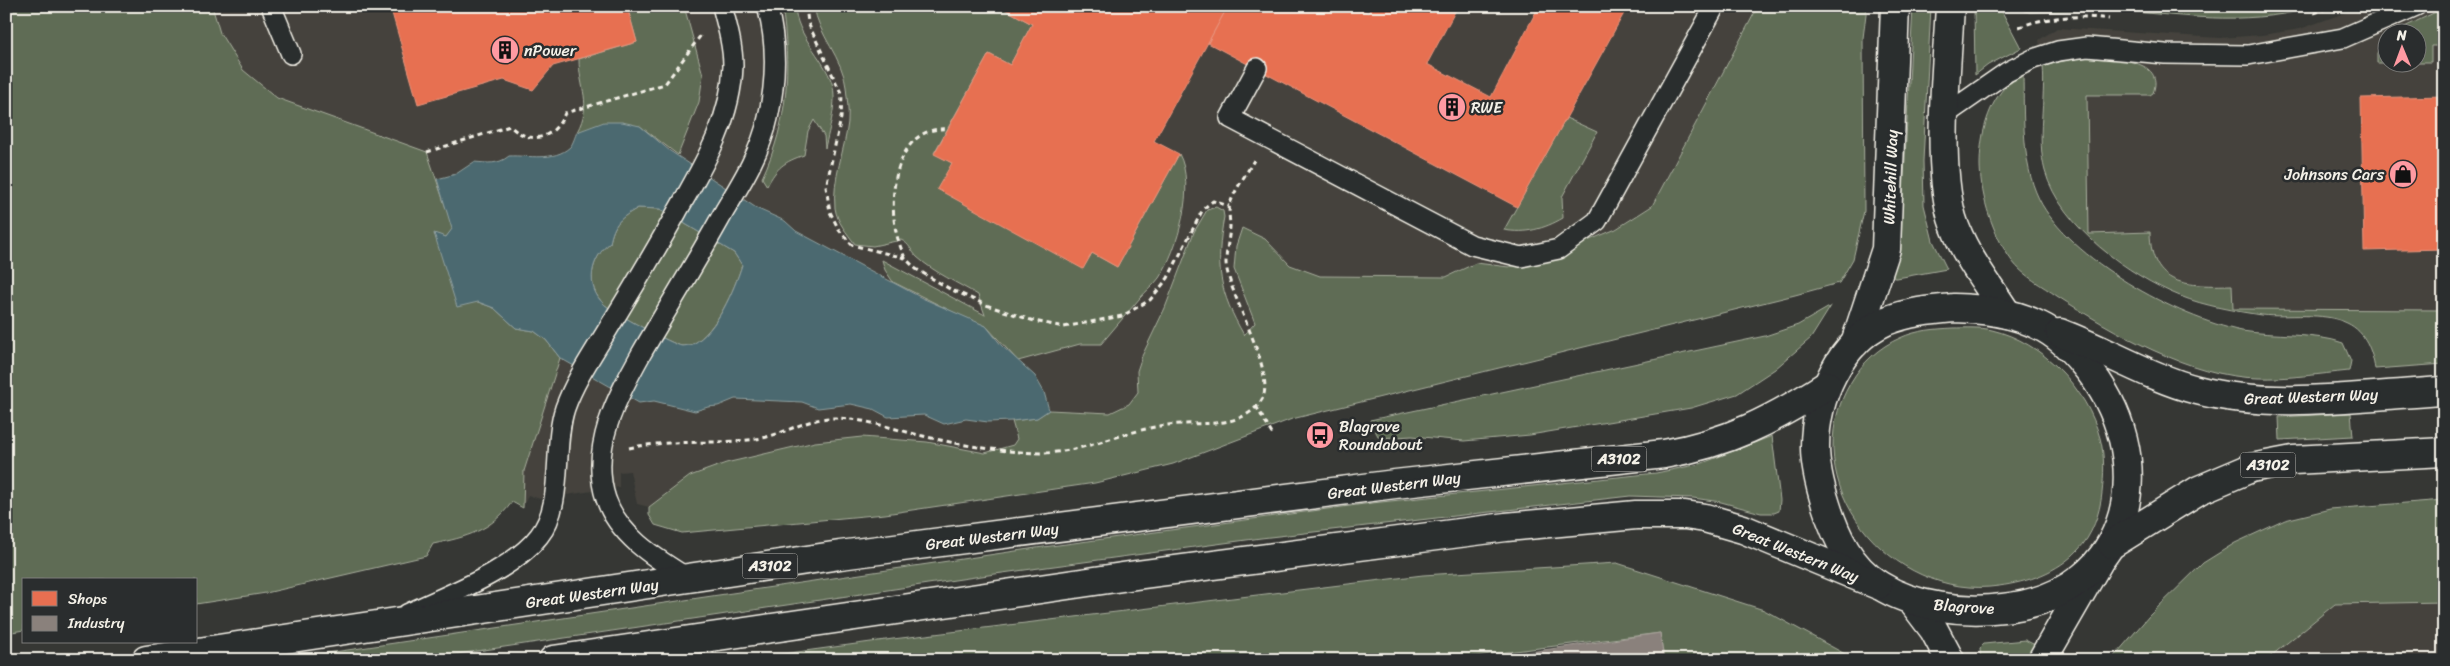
<svg xmlns="http://www.w3.org/2000/svg" width="2450" height="666" font-family="Sriracha,sans-serif">
  <style>
    .built { fill: #44433c; fill-rule: evenodd }
    .green { fill: #5e6c54; stroke: #a9ae9e }
    .water { fill: #4c696f; stroke: #8f9f9f; fill-rule: evenodd }
    .shops { fill: #e76f51; stroke: #eb967e }
    .industry { fill: #8a817c; stroke: #aaa39c }
    .lines { fill: none; stroke-linecap: round; stroke-linejoin: round }
    .lane-casing { stroke: #f4f1e8; stroke-width: 22 }
    .street-casing { stroke: #f4f1e8; stroke-width: 31 }
    .secondary-casing { stroke: #f4f1e8; stroke-width: 31 }
    .primary-casing { stroke: #f4f1e8; stroke-width: 31 }
    .path { stroke: #f4f1e8; stroke-width: 3; stroke-dasharray: 5 4; stroke-linecap: butt }
    .lane { stroke: #2a2d2e; stroke-width: 19 }
    .street { stroke: #2a2d2e; stroke-width: 28 }
    .secondary { stroke: #2a2d2e; stroke-width: 28 }
    .primary { stroke: #2a2d2e; stroke-width: 28 }
    .labels { text-anchor: middle; stroke-width: 5; stroke-linejoin: round; paint-order: stroke }
    .shield { fill: #2a2d2e; stroke: #b7b6b0; stroke-width: 1 }
    .shield-label { font-size: 15px; font-weight: bold; fill: #f4f1e8 }
    .poi-label { font-size: 16px; fill: #f4f1e8; stroke: #2a2d2e; text-anchor: start }
    .street-label { font-size: 16px; fill: #f4f1e8; stroke: #2a2d2e }
  </style>
  <rect width="100%" height="100%" fill="#363734"/>
  <filter id="ink" filterUnits="userSpaceOnUse"><feTurbulence type="fractalNoise" baseFrequency=".02" numOctaves="2"/><feDisplacementMap in="SourceGraphic" scale="10" xChannelSelector="R" yChannelSelector="G"/><feConvolveMatrix kernelMatrix="1 2 1 2 8 2 1 2 1" color-interpolation-filters="sRGB"/></filter>
  <g filter="url(#ink)">
    <g class="built">
      <path d="M6,6h1744l6,3 -104,197 -36,23 -43,18 -64,20 -33,-4 -30,14 -126,-1 -30,-11 -25,-26 -31,30 21,54 -11,12 -101,49 -14,20 -19,9 -61,-3 -37,12 5,17 -4,6 -28,8 -58,-11 -65,-5 -47,5 -89,21 -36,13 -41,31 -12,-3 -7,-33 -11,1v15l-79,12 -12,-4 -5,13 -11,-6 -22,24 -26,11z"/>
      <path d="M2364,6h80v358l-69,5 -4,-21 -10,-15 -12,-10 -17,-5 -69,-3 -45,-9 -38,-10 -40,-22 -40,-25 -24,-24 -18,-24 -13,-30 -3,-33 1,-68 -4,-30 18,-12 163,10 42,-3 38,-6zM2388,32h30v30h-30z"/>
      <path d="M2444,602v58h-178l69,-56z"/>
    </g>
    <g class="green">
      <path d="M6,6h206l8,27 23,37 34,28 150,54 26,77 -7,8 -12,-3 44,68 16,6 22,20 18,3 12,9 14,18 -36,113 -1,37 -11,-6c-21,29 -45,35 -79,42l-7,12 -160,37 -70,11v-24h-172v50l-18,3z"/>
      <path d="M627,6h57l19,69 -4,27 -21,53 -38,-29 -63,6c16,-30 2,-43 2,-73l58,-17z"/>
      <path d="M782,6h13c1,30 28,50 37,77 6,19 -3,46 -7,65l-1,-12 -10,-16 -6,11 -4,24c-20,7 -27,12 -37,31l-5,-8c27,-58 29,-109 20,-172z"/>
      <path d="M814,6h185l33,18 -22,41 -21,-11 -55,99 18,10 -12,27 143,78 9,-15 25,14 62,-113c17,31 -1,96 -20,124 -5,7 -13,13 -19,20 -13,15 -26,31 -39,46h-21l-62,17 -32,-35 -23,-9 -70,-35 -8,-12 -3,-10 103,55 -7,-20c-20,-12 -43,-22 -61,-38 -5,-5 -8,-14 -16,-17l-28,6 -18,-2c-8,-11 -18,-22 -20,-36 -3,-29 10,-58 13,-86 1,-12 -1,-24 -2,-35 -3,-29 -28,-52 -32,-81z"/>
      <path d="M1750,6h117l-4,32 1,173 -11,48 -14,24 -44,12 -503,124 -119,45 -78,19 -210,31 -203,19 -27,-8 -6,-10v-8l41,-31 36,-13 89,-21 47,-5 65,5 58,11 28,-8 4,-6 -5,-18 25,-3 12,-8 61,3 19,-9 9,-12 -1,-21 5,-15 23,-48 29,-76 13,-22 9,-3 7,4 1,6c-9,49 -5,75 20,118l11,-12 -21,-54 2,-23 6,-18 23,11 25,26 30,11 126,1 30,-14 33,4 64,-20 43,-18 36,-23 104,-196z"/>
      <path d="M1913,6h18l-8,155 1,44 9,36 14,28 -50,9h-3l-2,-4 11,-77z"/>
      <path d="M1974,6h25l22,42 -33,17 -13,10z"/>
      <path d="M2018,6h277v6c-67,13 -121,2 -188,-2 -25,-1 -51,2 -77,2l-6,-1z"/>
      <path d="M2444,8v38h-13v16h-13v-30h-24z"/>
      <path d="M2387,37l1,25 12,1h-23v-10z"/>
      <path d="M2093,57c21,2 73,2 60,36l-3,2h-63l2,139 61,-2c1,56 38,54 82,53l1,24 211,1v54l-69,5c-3,-18 -9,-37 -28,-46 -25,-12 -58,-5 -86,-8 -26,-4 -56,-9 -81,-19 -50,-20 -120,-70 -135,-125 -9,-33 1,-71 -2,-105l33,-8z"/>
      <path d="M2023,75c1,40 -2,87 16,124 30,60 138,119 203,132 30,5 75,2 101,12l8,18 -2,10c-30,3 -61,8 -91,7 -68,-1 -145,-46 -201,-82 -14,-10 -34,-20 -45,-35 -19,-26 -31,-63 -32,-95 0,-27 6,-57 24,-78 5,-5 13,-9 19,-13z"/>
      <path d="M1566,118l31,14 -35,65 1,21c-19,11 -38,16 -59,12z"/>
      <path d="M638,208l22,1 74,44 8,12c-8,25 -25,65 -49,79 -2,1 -8,2 -11,2 -9,-1 -69,-34 -77,-41 -21,-18 -14,-48 5,-62 4,-20 10,-25 28,-35z"/>
      <path d="M1831,306l-20,32 -36,31 -38,25 -46,14 -161,27 -66,6 -52,-5 -33,2 -9,-18 395,-84 33,-11z"/>
      <path d="M1954,328c12,0 26,-1 38,2 51,12 95,59 108,108 5,18 4,37 2,55 -2,20 -10,43 -24,57 -20,22 -50,32 -79,36 -108,16 -208,-104 -148,-204 11,-19 28,-35 49,-44 17,-8 35,-9 54,-10z"/>
      <path d="M2351,413l2,23 -73,4 -1,-23z"/>
      <path d="M1772,436l8,64 -1,11 -5,2h-13l-40,-11 -28,-4 -63,-2 -369,42 -266,36 -578,86h-137l756,-112 336,-45 284,-30 44,-9z"/>
      <path d="M2444,500v102l-109,2 -69,56h-155l38,-44 54,-53 32,-20 50,-23 45,-11z"/>
      <path d="M1617,563l147,47 92,50h-192l-4,-27 -217,27h-704l154,-21 530,-64z"/>
      <path d="M2025,640l10,5 -5,15h-49l-1,-12 4,-4z"/>
    </g>
    <path class="water" d="M604,122h18l18,4 30,25 88,58 27,12 11,10 126,67 64,28 16,20 33,30 9,16 5,18 -12,8 -25,3 -24,1 -22,-3 -22,5 -20,-9 -36,2 -15,-8 -22,-5 -33,4 -16,-6 -67,-3 -17,7 -10,1 -13,4 -41,-10 -15,2 -79,-45 -14,-18 -12,-9 -18,-3 -22,-20 -16,-6 -21,5 -23,-74 12,4 6,-8 -15,-50 19,-5 18,-12c14,1 24,3 35,-6 19,-1 45,6 61,-9 3,-3 5,-11 7,-15zM638,208l22,1 74,44 8,12c-8,25 -25,66 -49,79 -2,1 -9,2 -11,2 -9,-1 -69,-34 -77,-41 -21,-18 -14,-48 5,-62 4,-20 10,-25 28,-35z"/>
    <g class="shops">
      <path d="M390,6h237l10,36 -84,24 -20,24 -29,-10 -86,24z"/>
      <path d="M999,6h229l-74,135 25,13 -62,113 -25,-14 -9,16 -146,-80 15,-26 -18,-9 55,-100 21,11 22,-41z"/>
      <path d="M1228,6h126l14,7 4,-7h86l-31,58 64,33 48,-91h89l-111,201 -309,-164z"/>
      <path d="M2444,96v153l-80,2 -3,-153z"/>
    </g>
    <path class="industry" d="M1660,633l4,27h-189z"/>
    <g class="lines">
      <defs>
        <g id="lane">
          <path d="M271,6l20,48"/>
          <path d="M1257,68l-27,50 242,127 49,12 38,-8 38,-28 118,-215"/>
          <path d="M1945,115l62,-43 26,-13 25,-8 29,-4 78,7 83,1 95,-17 73,-32"/>
          <path d="M689,579c-32,-20 -70,-42 -83,-80 -17,-51 11,-102 35,-145 28,-48 57,-95 84,-144 17,-28 36,-59 43,-92 8,-36 9,-76 -1,-112"/>
          <path d="M407,614c41,-20 104,-42 132,-78 26,-32 13,-89 26,-128 10,-28 28,-54 43,-79 24,-39 47,-78 69,-117 26,-46 54,-91 56,-146 0,-20 -6,-41 -11,-60"/>
        </g>
        <g id="street">
          <path d="M1912,601l22,29 16,30"/>
          <path d="M2042,660l56,-97"/>
        </g>
        <g id="secondary">
          <path d="M1950,6c-3,61 -14,155 2,212 10,34 36,66 55,96"/>
          <path d="M1855,343l31,-94 9,-243"/>
        </g>
        <g id="primary">
          <path d="M1954,308c29,1 59,4 86,18 17,8 32,23 44,38 78,92 52,230 -81,244 -40,5 -89,-1 -124,-23 -29,-18 -43,-48 -53,-80 -6,-19 -11,-38 -11,-58 0,-48 24,-105 71,-126 22,-9 45,-11 68,-13z"/>
          <path d="M2060,333c45,17 93,46 137,57 75,20 170,5 247,1"/>
          <path d="M2112,544l87,-54 52,-22 42,-8 151,-8"/>
          <path d="M146,660l694,-105 555,-71 269,-30c64,-11 109,-34 163,-69"/>
          <path d="M553,660l583,-85 370,-48 130,-12h49l20,3 38,11 135,56"/>
        </g>
      </defs>
      <use href="#lane" class="lane-casing"/>
      <use href="#street" class="street-casing"/>
      <use href="#secondary" class="secondary-casing"/>
      <use href="#primary" class="primary-casing"/>
      <g class="path">
        <path d="M806,6l2,17 34,72 -1,23 -15,69 4,25 9,18 13,15 53,13 11,11 34,20 36,16 48,16 30,6 58,-11 28,-16 18,-22 35,-69 10,-8 16,5"/>
        <path d="M2314,13l20,-7"/>
        <path d="M2019,27c29,-11 60,-12 90,-8"/>
        <path d="M427,152l83,-26c21,20 44,13 55,-13l100,-29 36,-49"/>
        <path d="M905,258c-3,-7 -6,-15 -8,-22 -10,-39 -2,-111 51,-107"/>
        <path d="M1256,406l16,28"/>
        <path d="M629,448c42,-9 84,-3 127,-9 25,-3 47,-19 73,-21 31,-1 64,11 94,18 37,9 78,16 117,17 44,0 84,-23 128,-28 30,-4 72,6 93,-24 18,-26 -33,-106 -35,-138 0,-12 3,-24 4,-36 0,-7 -2,-16 0,-23 5,-15 16,-29 24,-44"/>
      </g>
      <use href="#lane" class="lane"/>
      <use href="#street" class="street"/>
      <use href="#secondary" class="secondary"/>
      <use href="#primary" class="primary"/>
    </g>
  </g>
  <defs>
    <symbol id="building-disc" viewBox="-11 -11 22 22"><circle r="9.5" fill="#ff9aa2" stroke="#2a2d2e"/><path d="M-4-6H4V6H1V3H-1V6H-4ZM-2.5-4.3h1.7v1.8h-1.7ZM.8-4.3h1.7v1.8H.8ZM-2.5-1h1.7V.8h-1.7ZM.8-1h1.7V.8H.8Z" fill="#111"/></symbol>
    <symbol id="shop-disc" viewBox="-11 -11 22 22"><circle r="9.5" fill="#ff9aa2" stroke="#2a2d2e"/><path d="M-5-2.5h2.3a2.7 3.5 0 0 1 5.4 0H5L5.5 6h-11ZM-1.5-2.5h3a1.5 2.3 0 0 0-3 0Z" fill="#111"/></symbol>
    <symbol id="bus-disc" viewBox="-11 -11 22 22"><circle r="9.5" fill="#ff9aa2" stroke="#2a2d2e"/><path d="M-5-6H5V4H4V6H2V4H-2V6H-4V4H-5ZM-3.5-4V0h7V-4ZM-3.5 1.2v1.5H-2V1.2ZM2 1.2v1.5H3.5V1.2Z" fill="#111"/></symbol>
  </defs>
  <g fill-rule="evenodd">
    <use href="#building-disc" x="489" y="34" width="32" height="32"/>
    <use href="#building-disc" x="1436" y="91" width="32" height="32"/>
    <use href="#shop-disc" x="2387" y="158" width="32" height="32"/>
    <use href="#bus-disc" x="1304" y="419" width="32" height="32"/>
  </g>
  <g class="labels">
    <g class="shield">
      <rect x="1591.5" y="446.5" width="55" height="25" rx="4"/>
      <rect x="2240.5" y="452.5" width="55" height="25" rx="4"/>
      <rect x="742.5" y="553.5" width="55" height="25" rx="4"/>
    </g>
    <g class="shield-label">
      <text x="1619" y="464">A3102</text>
      <text x="2268" y="470">A3102</text>
      <text x="770" y="571">A3102</text>
    </g>
    <g class="poi-label">
      <text x="524" y="56">nPower</text>
      <text x="1471" y="113">RWE</text>
      <text x="2384" y="180" text-anchor="end">Johnsons Cars</text>
      <text x="1339" y="432">Blagrove<tspan x="1339" dy="18">Roundabout</tspan></text>
    </g>
    <g class="street-label">
      <text transform="translate(1890 177) rotate(-88)" y="6">Whitehill Way</text>
      <text transform="translate(2311 396) rotate(-2)" y="6">Great Western Way</text>
      <text transform="translate(1394 485) rotate(-7)" y="6">Great Western Way</text>
      <text transform="translate(992 536) rotate(-7)" y="6">Great Western Way</text>
      <text transform="translate(1796 552) rotate(22)" y="6">Great Western Way</text>
      <text transform="translate(592 593) rotate(-8)" y="6">Great Western Way</text>
      <text transform="translate(1964 606) rotate(4)" y="6">Blagrove</text>
    </g>
  </g>
  <rect width="2450" height="666" fill="none" stroke="#2a2d2e" stroke-width="25"/>
  <rect x="12" y="12" width="2425" height="641" fill="none" stroke="#f4f1e8" stroke-width="2" filter="url(#ink)"/>
  <rect x="22" y="578" width="175" height="65" fill="#2a2d2e" stroke="#7b7b78"/>
  <rect x="32" y="591" width="25" height="15" fill="#e76f51" stroke="#7b7b78"/>
  <text x="68" y="604" font-size="15" fill="#f4f1e8">Shops</text>
  <rect x="32" y="616" width="25" height="15" fill="#8a817c" stroke="#7b7b78"/>
  <text x="68" y="628" font-size="15" fill="#f4f1e8">Industry</text>
  <g transform="translate(2402 48) rotate(359)"><circle r="24" fill="#2a2d2e" stroke="#7b7b78"/>
  <path d="M0-4L9 19L0 12L-9 19Z" fill="#ff9aa2"/>
  <text y="-8" font-size="14" font-weight="bold" text-anchor="middle" fill="#f4f1e8">N</text>
  </g>
</svg>
